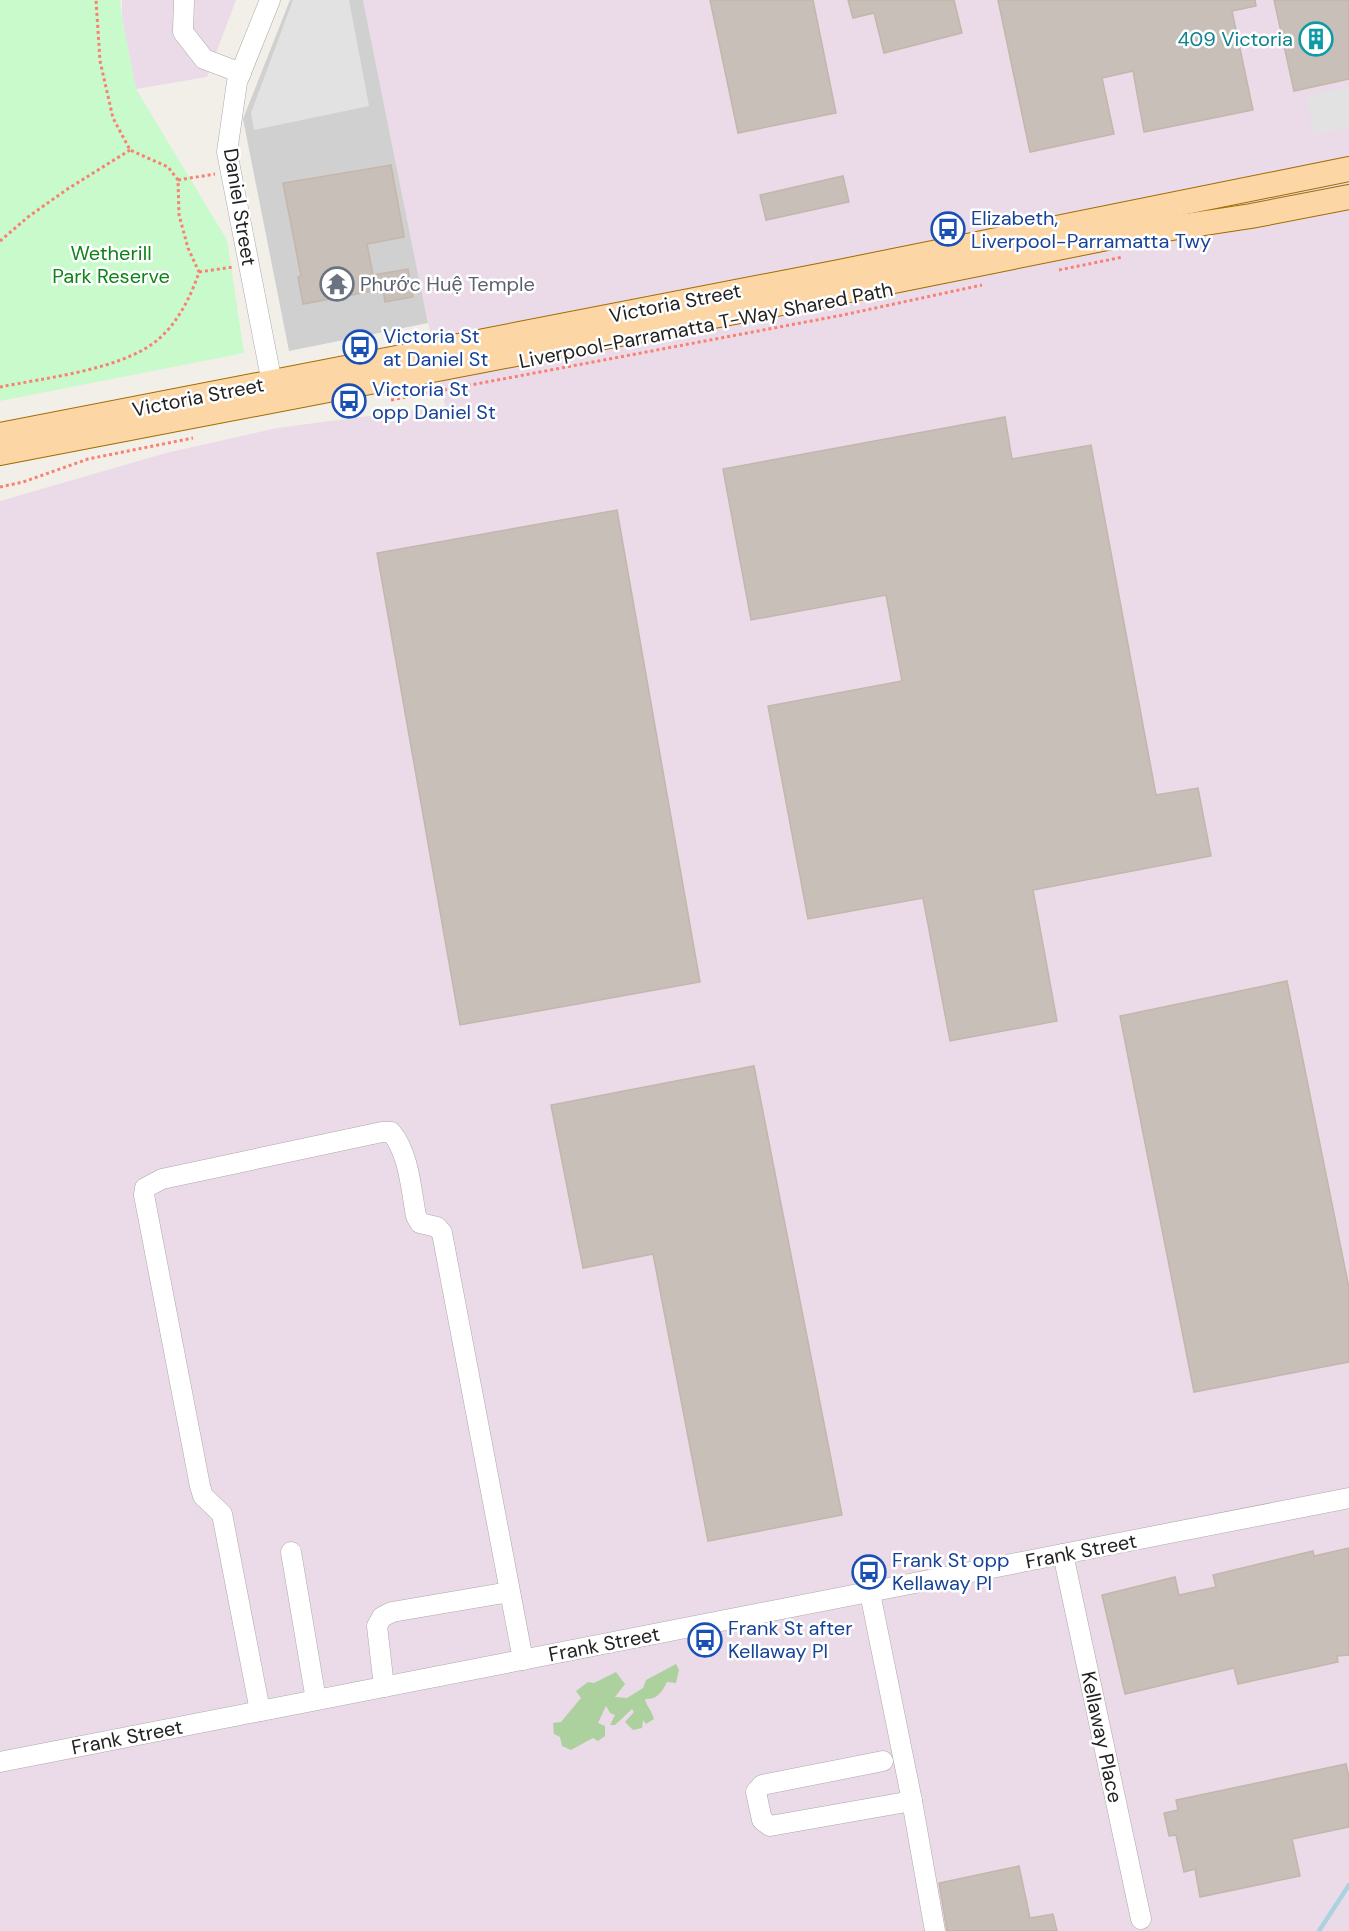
<svg xmlns="http://www.w3.org/2000/svg" width="1349" height="1931" font-family="'DM Sans',sans-serif">
  <style>
    .industrial { fill: #ebdbe8 }
    .religious { fill: #d0d0d0 }
    .forest { fill: #add19e }
    .park { fill: #c8facc }
    .parking { fill: #e2e2e2 }
    .lines { fill: none; stroke-linecap: round; stroke-linejoin: round }
    .stream { stroke: #aad3df; stroke-width: 4.5 }
    .building { fill: #c7bfb8; stroke: #c4b6ab; stroke-width: 1.5 }
    .minor-casing { stroke: #a9a9a9; stroke-width: 21 }
    .major-casing { stroke: #a06b00; stroke-width: 26 }
    .path { stroke: #fa8072; stroke-width: 3; stroke-dasharray: 3 3; stroke-linecap: butt }
    .minor { stroke: #fff; stroke-width: 20 }
    .major { stroke: #fcd6a4; stroke-width: 24 }
    .labels { text-anchor: middle; stroke-width: 5; stroke-linejoin: round; paint-order: stroke }
    .culture-label { font-size: 20px; fill: #0d838f; stroke: #fff; text-anchor: end }
    .street-label { font-size: 20px; fill: #222; stroke: #fff }
    .transit-label { font-size: 20px; fill: #164399; stroke: #fff; text-anchor: start }
    .park-label { font-size: 20px; fill: #0c8416; stroke: #fff }
    .worship-label { font-size: 20px; fill: #5b616d; stroke: #fff; text-anchor: start }
  </style>
  <rect width="100%" height="100%" fill="#f2efe9"/>
  <g class="industrial">
    <path d="M122,0h114l-29,77 -71,12 -14,-71z"/>
    <path d="M363,0h986v1931h-1349v-1430l166,-48 111,-25 168,-22z"/>
  </g>
  <path class="religious" d="M290,0h73l65,323 -139,28 -46,-232z"/>
  <path class="forest" d="M676,1664l3,6 -3,13 -9,-1c-5,10 -10,18 -22,17 2,8 7,12 9,20l-8,5 -3,-4 -1,8 -9,2 -8,-8 9,-10 -2,-3 -17,16h-5l5,-10 -5,-2 -4,-7 -8,17 7,3v10l-7,5 -5,-3 -22,12 -9,-4 -2,-9 -6,-3 -1,-11 8,-1 20,-24 -5,-7 12,-9 6,1 22,-11 9,12 -10,13 12,1 16,-10 3,-8z"/>
  <path class="park" d="M0,0h120l2,18 14,71 91,151 17,113 -244,48z"/>
  <g class="parking">
    <path d="M293,0h56l20,106 -115,24 -3,-17z"/>
    <path d="M1349,87v41l-35,7 -8,-39z"/>
  </g>
  <g class="lines">
    <path class="stream" d="M1319,1931l30,-46"/>
  </g>
  <g class="building">
    <path d="M710,0h103l23,113 -98,20z"/>
    <path d="M848,0h106l8,33 -78,20 -10,-40 -21,5z"/>
    <path d="M998,0h257l1,6 -24,5 21,99 -109,22 -11,-61 -31,7 12,56 -84,18z"/>
    <path d="M1274,0h75v79l-55,12z"/>
    <path d="M391,165l13,72 -37,7 6,31 35,-6 5,28 -28,5 -2,-13 -80,15 -5,-27 3,-1 -18,-93z"/>
    <path d="M843,176l6,26 -83,18 -6,-25z"/>
    <path d="M1005,417l7,42 79,-14 65,350 42,-7 13,68 -178,34 24,131 -107,20 -27,-143 -115,21 -40,-213 134,-25 -16,-86 -135,25 -28,-151z"/>
    <path d="M617,510l83,472 -240,43 -83,-472z"/>
    <path d="M1287,981l62,307v74l-155,30 -74,-376z"/>
    <path d="M754,1066l88,449 -134,26 -55,-287 -70,14 -32,-163z"/>
    <path d="M1349,1548v107l-12,1 1,6 -100,22 -4,-16 -109,26 -23,-99 73,-18 4,18 37,-8 -3,-12 100,-24 1,5z"/>
    <path d="M1346,1764l3,13v50l-57,12 8,37 -100,21 -5,-28 -11,3 -8,-37 -7,1 -5,-23 14,-3 -2,-10z"/>
    <path d="M1019,1866l11,52 23,-4 4,17h-110l-8,-48z"/>
  </g>
  <g class="lines">
    <defs>
      <g id="minor">
        <path d="M184,0l-1,32 21,27 37,14"/>
        <path d="M270,0l-33,82 -10,70 45,231"/>
        <path d="M291,1552l25,148"/>
        <path d="M1063,1554l78,365"/>
        <path d="M870,1593l42,208 23,130"/>
        <path d="M384,1687l-7,-61 5,-9 10,-5 117,-20"/>
        <path d="M260,1711l-38,-197 -19,-18 -3,-10 -56,-291 1,-7 17,-9 220,-47h9c18,21 20,57 25,84l4,7 17,4 5,6 81,427"/>
        <path d="M883,1761l-121,24 -6,7 6,28 8,6 142,-25"/>
        <path d="M0,1762l1349,-264"/>
      </g>
      <g id="major">
        <path d="M0,435l834,-162 515,-104"/>
        <path d="M0,453l854,-164 253,-51 144,-22 98,-19"/>
      </g>
    </defs>
    <use href="#minor" class="minor-casing"/>
    <use href="#major" class="major-casing"/>
    <g class="path">
      <path d="M178,180l37,-6"/>
      <path d="M0,241l28,-24 38,-27 64,-40"/>
      <path d="M1059,270l64,-13"/>
      <path d="M199,272l34,-5"/>
      <path d="M0,387c44,-9 119,-17 155,-45 21,-16 36,-45 44,-70l-11,-24 -9,-33 -1,-35 -10,-13 -38,-17 -17,-32 -13,-57 -4,-61"/>
      <path d="M391,400l452,-85 139,-30"/>
      <path d="M0,487l23,-5 65,-23 105,-21"/>
    </g>
    <use href="#minor" class="minor"/>
    <use href="#major" class="major"/>
  </g>
  <defs>
    <symbol id="building-ring" viewBox="-11 -11 22 22"><circle r="9.5" fill="#fff" stroke="#0f9aa8" stroke-width="1.5"/><path d="M-4-6H4V6H1V3H-1V6H-4ZM-2.5-4.3h1.7v1.8h-1.7ZM.8-4.3h1.7v1.8H.8ZM-2.5-1h1.7V.8h-1.7ZM.8-1h1.7V.8H.8Z" fill="#0f9aa8"/></symbol>
    <symbol id="bus-ring" viewBox="-11 -11 22 22"><circle r="9.5" fill="#fff" stroke="#1a4fb4" stroke-width="1.5"/><path d="M-5-6H5V4H4V6H2V4H-2V6H-4V4H-5ZM-3.5-4V0h7V-4ZM-3.5 1.2v1.5H-2V1.2ZM2 1.2v1.5H3.5V1.2Z" fill="#1a4fb4"/></symbol>
    <symbol id="temple-ring" viewBox="-11 -11 22 22"><circle r="9.5" fill="#fff" stroke="#6b7280" stroke-width="1.5"/><path d="M0-6L5-2H3V0L6.5 2.5H4V6H1.5V3h-3V6H-4V2.5H-6.5L-3 0V-2H-5Z" fill="#6b7280"/></symbol>
  </defs>
  <g fill-rule="evenodd">
    <use href="#building-ring" x="1297" y="20" width="38" height="38"/>
    <use href="#bus-ring" x="929" y="210" width="38" height="38"/>
    <use href="#temple-ring" x="318" y="265" width="38" height="38"/>
    <use href="#bus-ring" x="341" y="328" width="38" height="38"/>
    <use href="#bus-ring" x="330" y="382" width="38" height="38"/>
    <use href="#bus-ring" x="850" y="1553" width="38" height="38"/>
    <use href="#bus-ring" x="686" y="1621" width="38" height="38"/>
  </g>
  <g class="labels">
    <g class="culture-label">
      <text x="1293" y="46">409 Victoria</text>
    </g>
    <g class="street-label">
      <text transform="translate(240 207) rotate(81)" y="7">Daniel Street</text>
      <text transform="translate(675 303) rotate(-11)" y="7">Victoria Street</text>
      <text transform="translate(706 325) rotate(-11)" y="7">Liverpool-Parramatta T-Way Shared Path</text>
      <text transform="translate(198 397) rotate(-11)" y="7">Victoria Street</text>
      <text transform="translate(1081 1551) rotate(-11)" y="7">Frank Street</text>
      <text transform="translate(604 1644) rotate(-11)" y="7">Frank Street</text>
      <text transform="translate(127 1737) rotate(-11)" y="7">Frank Street</text>
      <text transform="translate(1102 1737) rotate(78)" y="7">Kellaway Place</text>
    </g>
    <g class="transit-label">
      <text x="971" y="225">Elizabeth,<tspan x="971" dy="23">Liverpool-Parramatta Twy</tspan></text>
      <text x="383" y="343">Victoria St<tspan x="383" dy="23">at Daniel St</tspan></text>
      <text x="372" y="396">Victoria St<tspan x="372" dy="23">opp Daniel St</tspan></text>
      <text x="892" y="1567">Frank St opp<tspan x="892" dy="23">Kellaway Pl</tspan></text>
      <text x="728" y="1635">Frank St after<tspan x="728" dy="23">Kellaway Pl</tspan></text>
    </g>
    <g class="park-label">
      <text x="111" y="260">Wetherill<tspan x="111" dy="23">Park Reserve</tspan></text>
    </g>
    <g class="worship-label">
      <text x="360" y="291">Phước Huệ Temple</text>
    </g>
  </g>
</svg>
